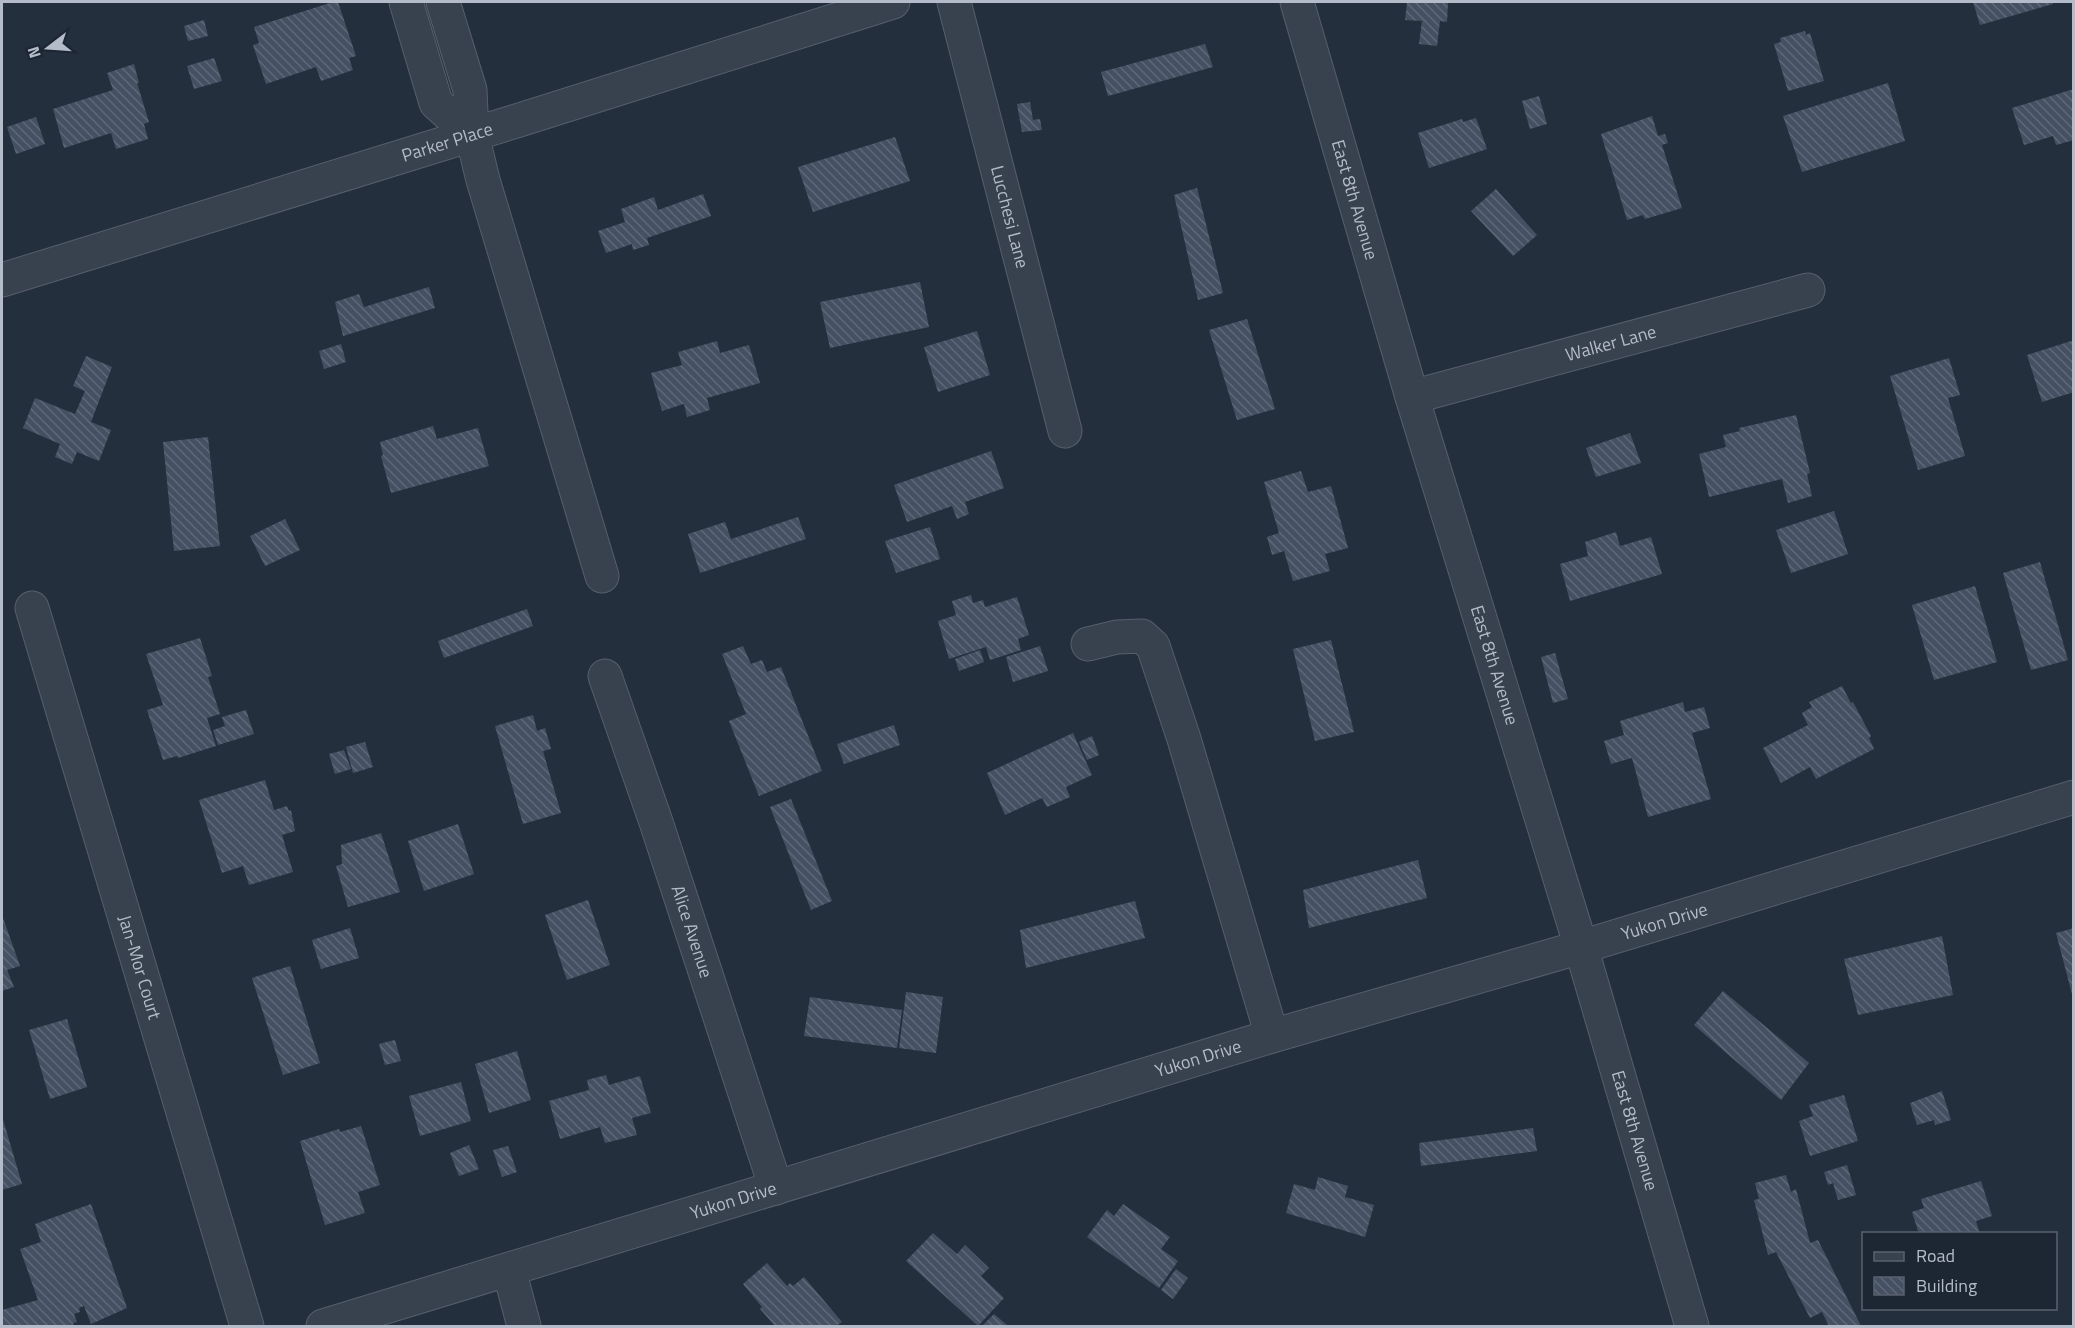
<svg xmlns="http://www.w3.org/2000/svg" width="2075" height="1328" font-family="'Titillium Web',sans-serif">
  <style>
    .building { fill: url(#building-back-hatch) }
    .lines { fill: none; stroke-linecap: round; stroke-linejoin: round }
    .minor-casing { stroke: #565f6c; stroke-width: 35 }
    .minor { stroke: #38414e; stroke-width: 33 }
    .labels { text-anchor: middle; stroke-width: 4.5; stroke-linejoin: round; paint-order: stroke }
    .street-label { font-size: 18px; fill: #b4bcc9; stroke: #1d2633 }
  </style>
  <defs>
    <pattern id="building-back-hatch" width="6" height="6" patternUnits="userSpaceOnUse" patternTransform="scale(1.5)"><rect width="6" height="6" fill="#455162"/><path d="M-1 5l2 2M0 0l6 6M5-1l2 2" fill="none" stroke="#5d6877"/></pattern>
  </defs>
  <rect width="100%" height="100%" fill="#242f3e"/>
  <g class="building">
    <path d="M333,2h5l18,54 -7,2 4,12 -32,11 -5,-14 -50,17 -13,-39 6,-2 -5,-16z"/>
    <path d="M1407,2h36l5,1 -1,19 -7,-1 -3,25 -18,-2 3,-23 -17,-1z"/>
    <path d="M1973,2h80v2l-73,21z"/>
    <path d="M204,20l4,16 -20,5 -4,-15z"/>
    <path d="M1805,31l1,4 4,-2 14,48 -36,10 -14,-47 7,-2 -1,-4z"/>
    <path d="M1205,44l8,23 -105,29 -7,-24z"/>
    <path d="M214,58l8,23 -28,8 -7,-23z"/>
    <path d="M134,64l5,19h-2l12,39 -5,2 4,15 -32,10 -5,-16 -47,15 -11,-39 60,-19 -6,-17z"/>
    <path d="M1888,83l17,58 -103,31 -19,-56z"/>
    <path d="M2074,89v51l-18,5 -3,-9 -29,9 -12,-37z"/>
    <path d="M1539,96l8,28 -17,5 -8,-28z"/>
    <path d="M1030,102l3,18 7,-1 2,11 -20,2 -5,-28z"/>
    <path d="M1652,116l6,20 7,-2 3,9 -6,2 20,63 -37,11 -2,-4 -16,5 -26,-86z"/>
    <path d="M36,117l9,27 -29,10 -9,-27z"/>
    <path d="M1476,118l11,31 -58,19 -11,-35 44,-14 1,3z"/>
    <path d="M895,137l15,44 -97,31 -15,-45z"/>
    <path d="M1197,188l26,105 -25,7 -24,-105z"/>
    <path d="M1496,189l41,46 -24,21 -42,-45z"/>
    <path d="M703,194l8,22 -64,22 2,7 -16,5 -1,-6 -26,9 -8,-22 27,-9 -4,-13 33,-12 4,13z"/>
    <path d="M920,282l9,45 -99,21 -10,-46z"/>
    <path d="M429,287l6,21 -92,28 -8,-34 24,-8 5,13z"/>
    <path d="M1247,319l28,90 -38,11 -28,-90z"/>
    <path d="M977,331l13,44 -52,17 -14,-45z"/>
    <path d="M2074,340v52l-32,10 -15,-47z"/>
    <path d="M717,341l3,12 29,-8 11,38 -53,15 3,12 -23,7 -3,-13 -22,7 -11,-38 31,-8 -4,-13z"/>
    <path d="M341,344l5,18 -22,7 -5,-18z"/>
    <path d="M86,356l26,11 -21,55 20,8 -12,31 -22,-9 -5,12 -17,-7 5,-13 -37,-16 12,-30 40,16 10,-23 -12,-5z"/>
    <path d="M1949,358l11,37 -12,3 17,58 -47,14 -28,-94z"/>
    <path d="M1796,415l14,58 -3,1 5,22 -24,7 -6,-24 -73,18 -10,-43 27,-7 -3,-12 17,-4 -1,-3z"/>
    <path d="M433,426l4,13 41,-11 11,38 -98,27 -10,-37 2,-1 -3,-13z"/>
    <path d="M1630,433l11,30 -45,14 -10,-29z"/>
    <path d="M208,437l12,109 -46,5 -11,-109z"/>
    <path d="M991,451l13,37 -39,14 4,12 -12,5 -5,-13 -45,16 -13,-37z"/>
    <path d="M1301,471l7,21 23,-6 17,62 -23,6 5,17 -37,10 -9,-30 -12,4 -5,-18 12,-4 -15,-51z"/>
    <path d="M1834,511l14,43 -57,19 -15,-43z"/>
    <path d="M798,517l8,22 -106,34 -12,-39 37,-12 6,17z"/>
    <path d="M285,519l15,31 -35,16 -15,-30z"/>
    <path d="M930,527l10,32 -44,14 -11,-32z"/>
    <path d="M1616,532l4,14 31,-9 11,37 -92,27 -10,-37 28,-8 -3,-14z"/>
    <path d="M2040,562l28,98 -37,10 -28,-97z"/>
    <path d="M1975,586l22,76 -63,18 -22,-75z"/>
    <path d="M971,595l2,8 10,-3 2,7 32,-10 12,38 -11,4 3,11 -31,10 -4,-13 -37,12 -11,-38 18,-6 -4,-14z"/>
    <path d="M527,609l6,17 -89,32 -6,-17z"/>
    <path d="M200,638l12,38 -4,1 12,37 -13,4 9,28 -38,12 -1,-2 -14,4 -16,-50 16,-5 -17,-51z"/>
    <path d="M1331,640l23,92 -39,9 -22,-92z"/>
    <path d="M743,646l8,18 11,-4 5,12 14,-5 41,104 -63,25 -30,-75 17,-7 -24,-60z"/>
    <path d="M1040,646l8,25 -35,11 -7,-25z"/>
    <path d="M980,650l4,12 -25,9 -4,-12z"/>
    <path d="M1555,653l13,46 -15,4 -12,-46z"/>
    <path d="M1842,686l9,17 2,-1 18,34 -2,2 5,11 -58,30 -6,-12 -29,16 -18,-35 45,-23 -6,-12 10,-6 -3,-5z"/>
    <path d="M1683,702l2,10 19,-5 6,21 -18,5 19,66 -63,18 -16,-59 -21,6 -7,-23 20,-6 -4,-14z"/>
    <path d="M246,710l8,24 -36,11 -5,-15 12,-4 -3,-9z"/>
    <path d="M533,715l4,16 8,-3 6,21 -8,2 18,62 -38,11 -28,-98z"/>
    <path d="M894,725l6,20 -56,19 -7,-20z"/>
    <path d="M1073,733l19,42 -26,12 4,10 -23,10 -5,-9 -37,17 -18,-42z"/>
    <path d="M1092,736l7,19 -12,5 -8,-18z"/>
    <path d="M365,742l8,25 -20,6 -7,-26z"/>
    <path d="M344,750l7,19 -16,5 -6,-20z"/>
    <path d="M265,780l9,30 13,-4 2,5 2,-1 4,21 -13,4 11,37 -44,13 -6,-19 -21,7 -23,-73z"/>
    <path d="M791,799l41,102 -21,9 -41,-103z"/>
    <path d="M458,824l16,50 -50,17 -16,-50z"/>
    <path d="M381,833l19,59 -52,15 -12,-41 6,-2 -1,-19z"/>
    <path d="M1418,860l9,38 -118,30 -6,-38z"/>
    <path d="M588,900l22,65 -43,15 -22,-65z"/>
    <path d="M1135,901l10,37 -119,30 -6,-38z"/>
    <path d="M2,915l18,51 -13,4 7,17 -12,4z"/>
    <path d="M350,928l9,30 -38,11 -9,-29z"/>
    <path d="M2074,928v70h-1l-17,-65z"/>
    <path d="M1942,936l11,59 -95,20 -14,-56z"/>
    <path d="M290,966l30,97 -37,12 -31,-97z"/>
    <path d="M1723,991l86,72 -28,37 -87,-75z"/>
    <path d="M906,992l37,5 -7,56 -37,-5z"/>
    <path d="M810,997l92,13 -5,38 -93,-12z"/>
    <path d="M67,1019l20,68 -37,12 -21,-69z"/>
    <path d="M395,1040l6,21 -16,4 -6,-21z"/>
    <path d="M517,1051l14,49 -42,13 -14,-49z"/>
    <path d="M606,1075l3,10 31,-9 11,37 -19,5 5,17 -32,8 -5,-16 -40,12 -11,-38 40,-11 -2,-10z"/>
    <path d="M461,1082l10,39 -51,15 -11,-40z"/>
    <path d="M1942,1091l9,29 -16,5 -1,-5 -17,5 -7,-22z"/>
    <path d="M1844,1095l14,46 -48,15 -11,-35 14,-5 -4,-11z"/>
    <path d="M2,1116l20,68 -20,6z"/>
    <path d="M361,1126l19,59 -22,7 7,21 -40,12 -25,-84 39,-12 1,3z"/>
    <path d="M1533,1128l4,23 -116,15 -2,-23z"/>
    <path d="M469,1145l10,24 -20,7 -9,-23z"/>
    <path d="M508,1146l9,26 -15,5 -9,-27z"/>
    <path d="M1847,1165l9,30 -18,5 -5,-17 -5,2 -4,-13z"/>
    <path d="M1786,1175l5,17 5,-3 14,54 8,-3 43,86h-32l-7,-14 -12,6 -34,-66 -8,3 -14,-55 5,-1 -4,-16z"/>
    <path d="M1318,1177l30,9 -3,11 29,8 -9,32 -79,-24 8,-29 21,6z"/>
    <path d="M1981,1181l11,35 -16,5 4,13h-61l-7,-22 12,-4 -3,-9z"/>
    <path d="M91,1204l36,104 -36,16 -7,-18 -5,2 1,4 -6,2 3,8 -4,1 1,3h-72v-16l36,-10 -18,-51 21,-7 -6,-18z"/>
    <path d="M1123,1204l47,33 -9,12 17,12 -19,27 -72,-51 20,-27 7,6z"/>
    <path d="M933,1233l24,21 8,-9 24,23 -8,8 23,22 -26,28 -72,-65z"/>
    <path d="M767,1263l20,23 3,-3 3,3 11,-9 38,45 -6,4h-61l-15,-17 2,-2 -19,-23z"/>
    <path d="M1176,1269l12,9 -15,21 -12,-9z"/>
    <path d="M994,1314l14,12h-26z"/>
  </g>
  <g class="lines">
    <defs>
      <g id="minor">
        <path d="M406,2l30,101 36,32"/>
        <path d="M443,2l27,88 2,45 11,45 119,396"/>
        <path id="s1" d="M954,2l111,429"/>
        <path id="s2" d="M1297,2l115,395 169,550 111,379"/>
        <path id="s3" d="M2,280l511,-158 380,-120"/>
        <path id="s4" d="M1412,397l396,-107"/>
        <path id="s5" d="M32,608l215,718"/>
        <path d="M1088,644l29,-7 25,-1 11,10 31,93 88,297"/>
        <path id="s6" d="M605,676l51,146 120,366"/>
        <path d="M509,1270l15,56"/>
        <path id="s7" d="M323,1326l949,-290 309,-89 493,-150"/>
      </g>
    </defs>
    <use href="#minor" class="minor-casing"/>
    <use href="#minor" class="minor"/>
  </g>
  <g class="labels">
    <g class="street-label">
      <text dy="6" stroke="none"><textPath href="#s3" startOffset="466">Parker Place</textPath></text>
      <text dy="6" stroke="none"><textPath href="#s2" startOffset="206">East 8th Avenue</textPath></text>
      <text dy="6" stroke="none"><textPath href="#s1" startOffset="222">Lucchesi Lane</textPath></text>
      <text dy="6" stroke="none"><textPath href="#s4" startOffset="206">Walker Lane</textPath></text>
      <text dy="6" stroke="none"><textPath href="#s2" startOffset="692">East 8th Avenue</textPath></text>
      <text dy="6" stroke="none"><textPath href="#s7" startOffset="1401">Yukon Drive</textPath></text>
      <text dy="6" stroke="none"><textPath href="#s6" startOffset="270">Alice Avenue</textPath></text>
      <text dy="6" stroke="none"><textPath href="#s5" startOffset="375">Jan-Mor Court</textPath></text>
      <text dy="6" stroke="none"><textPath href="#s7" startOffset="915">Yukon Drive</textPath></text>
      <text dy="6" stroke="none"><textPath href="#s2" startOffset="1178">East 8th Avenue</textPath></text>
      <text dy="6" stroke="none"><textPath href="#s7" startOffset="429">Yukon Drive</textPath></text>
    </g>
  </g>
  <rect width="2075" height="1328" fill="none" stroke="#b4bcc9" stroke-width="6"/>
  <rect x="1862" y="1232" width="195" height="78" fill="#1d2633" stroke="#59626f" stroke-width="1.5"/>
  <rect x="1874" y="1252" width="30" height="9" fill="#38414e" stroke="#59626f" stroke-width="1.5"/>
  <text x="1916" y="1262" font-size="18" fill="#b4bcc9">Road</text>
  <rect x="1874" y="1277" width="30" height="18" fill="url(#building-back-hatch)" stroke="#59626f" stroke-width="1.5"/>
  <text x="1916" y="1292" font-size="18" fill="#b4bcc9">Building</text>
  <g transform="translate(48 48) rotate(253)" stroke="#1d2633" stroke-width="4.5" paint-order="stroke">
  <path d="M0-4.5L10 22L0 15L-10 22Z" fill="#b4bcc9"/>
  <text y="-9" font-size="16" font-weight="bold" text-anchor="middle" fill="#b4bcc9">N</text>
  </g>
</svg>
